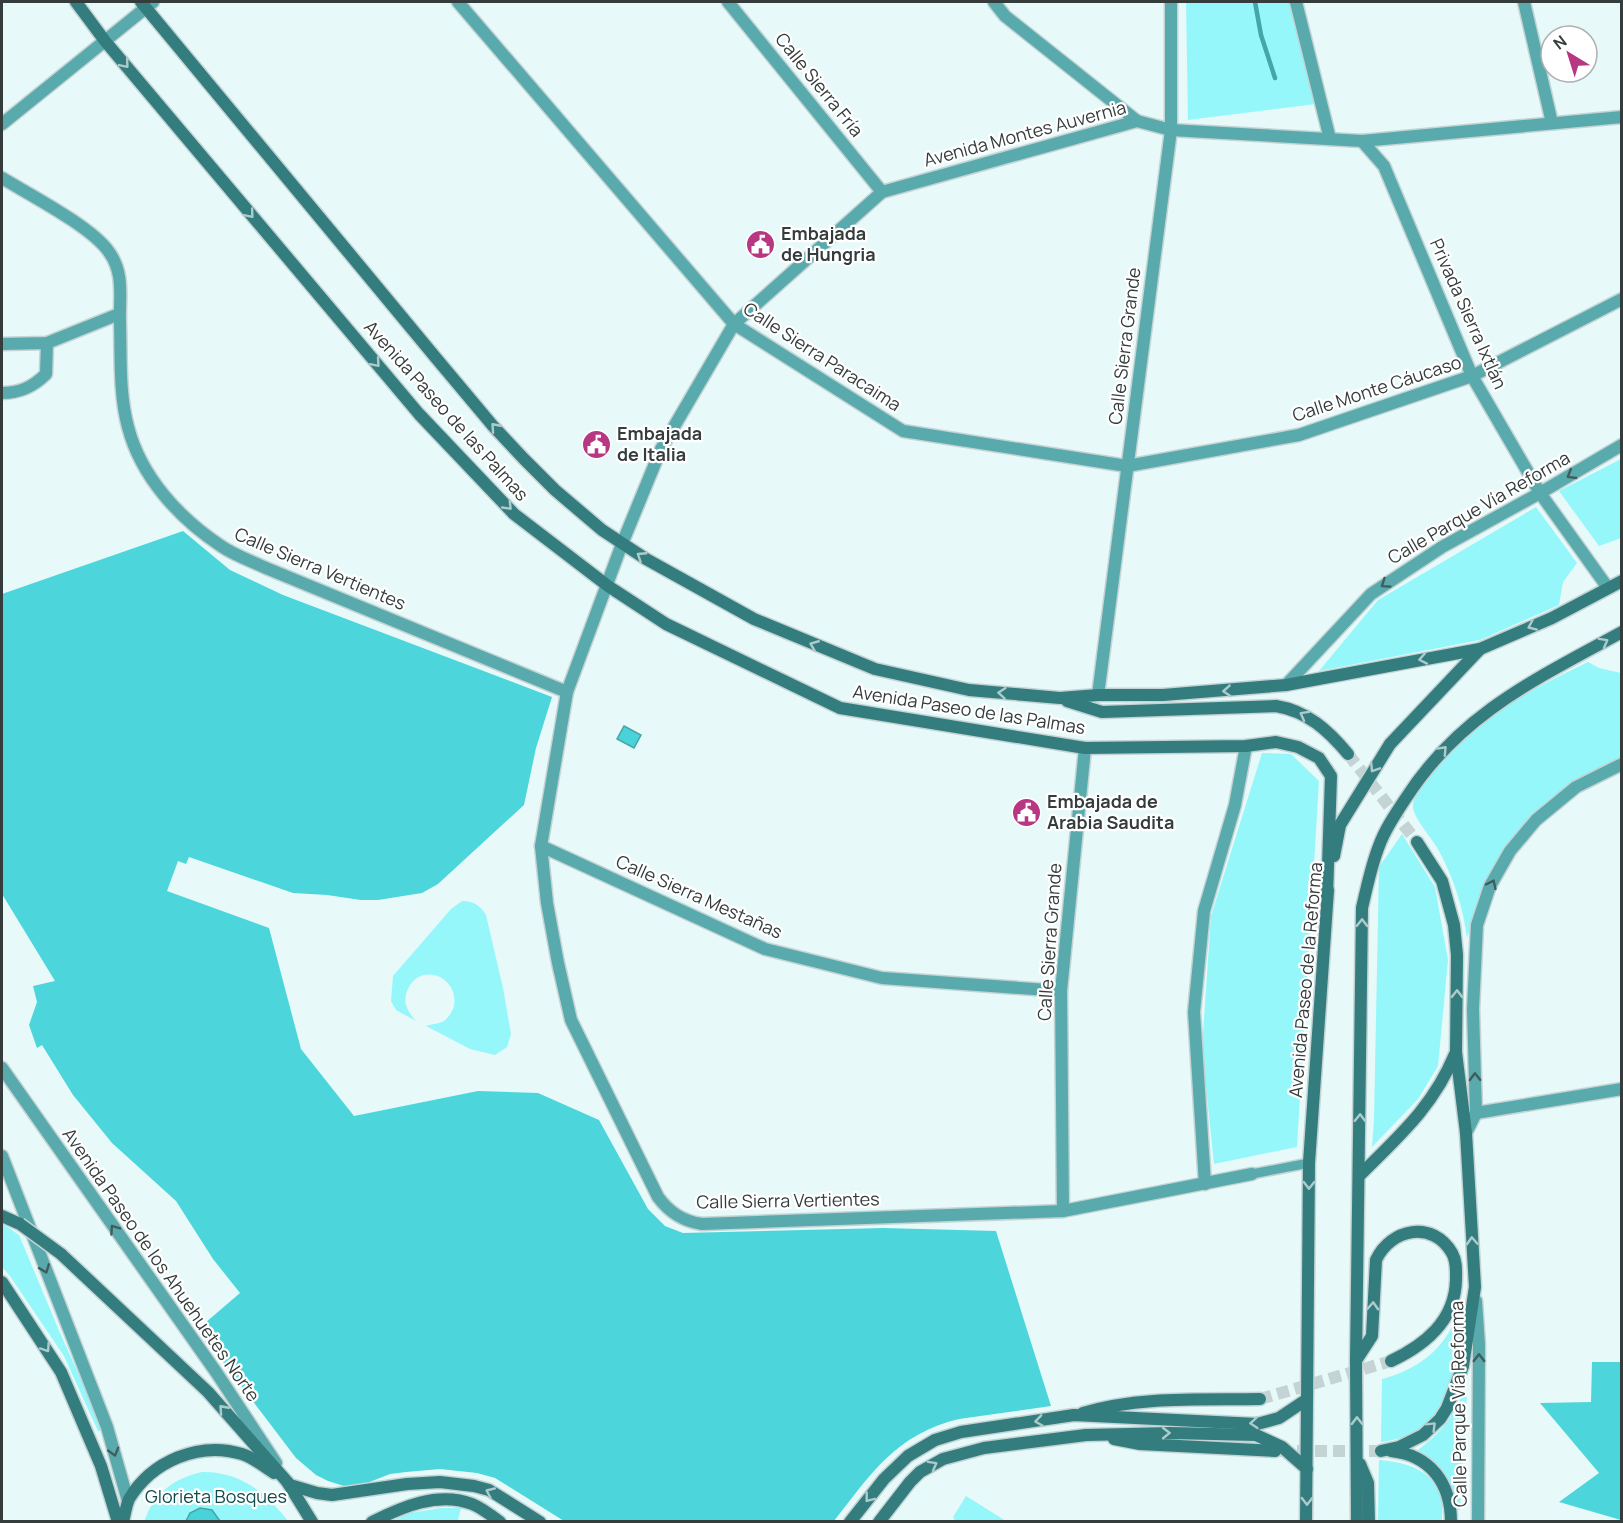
<svg xmlns="http://www.w3.org/2000/svg" width="1623" height="1523" font-family="Manrope,sans-serif">
  <style>
    .green { fill: #95f7fa }
    .forest { fill: #4cd6db }
    .water { fill: #49d3d8; stroke: #43a6a9; stroke-width: 1.5 }
    .lines { fill: none; stroke-linecap: round; stroke-linejoin: round }
    .stream { stroke: #43a6a9; stroke-width: 4.5 }
    .secondary-tunnel { stroke: #c4d3d4; stroke-width: 12; stroke-dasharray: 12 6; stroke-linecap: butt }
    .pedestrian-casing { stroke: #c4d3d4; stroke-width: 12 }
    .minor-casing { stroke: #c4d3d4; stroke-width: 15 }
    .tertiary-casing { stroke: #c4d3d4; stroke-width: 15 }
    .secondary-casing { stroke: #c4d3d4; stroke-width: 15 }
    .pedestrian { stroke: #59aaad; stroke-width: 9 }
    .minor { stroke: #59aaad; stroke-width: 12 }
    .tertiary { stroke: #59aaad; stroke-width: 12 }
    .secondary { stroke: #347d7f; stroke-width: 12 }
    .secondary-bridge-casing { stroke: #c4d3d4; stroke-width: 15; stroke-linecap: butt }
    .secondary-bridge { stroke: #347d7f; stroke-width: 12 }
    .oneway { stroke: #aecbcc }
    .oneway2 { stroke: #405d5e }
    .labels { text-anchor: middle; stroke-width: 4.5; stroke-linejoin: round; paint-order: stroke }
    .street-label { font-size: 18px; fill: #353c3c; stroke: #fff }
    .poi-label { font-size: 18px; font-weight: bold; fill: #353c3c; stroke: #fff; text-anchor: start }
    .park-label { font-size: 18px; fill: #104c4e; stroke: #fff }
  </style>
  <rect width="100%" height="100%" fill="#e8f9fa"/>
  <g class="green">
    <path d="M1186,2h105l25,102 -128,16z"/>
    <path d="M1621,459v79l-22,8 -40,-55z"/>
    <path d="M1536,507l41,56 -14,19 -4,23 -79,35 -161,31 59,-71z"/>
    <path d="M1588,662l11,6 22,5v85l-48,25 -41,34 -47,67 -18,54c-4,-31 -13,-59 -28,-87 -7,-13 -19,-25 -25,-39 -4,-10 4,-20 10,-28 40,-59 101,-92 164,-122z"/>
    <path d="M1262,753l29,1 28,27 -22,366 -83,17 -12,-116 9,-132z"/>
    <path d="M1402,834l33,53 13,73 -10,106 -20,33 -46,48 2,-28 5,-252z"/>
    <path d="M462,901c11,0 18,4 24,14l17,73 8,46 -4,13 -12,8 -25,-6 -44,-23c5,-2 13,-2 18,-5 4,-3 9,-10 10,-15 5,-30 -34,-44 -46,-17 -6,13 -1,22 8,32l-20,-11 -5,-9 2,-25 58,-67z"/>
    <path d="M2,1223l17,12 41,98 44,98h-6l-34,-75 -54,-80 -8,-9z"/>
    <path d="M1459,1308l5,3c2,39 -12,92 -43,117 -12,9 -26,12 -40,14l1,-63c38,-10 67,-33 77,-71z"/>
    <path d="M1463,1390l4,4 -7,116h-2c-5,-27 -18,-44 -40,-60 21,-16 37,-33 45,-60z"/>
    <path d="M1379,1460c25,2 54,9 62,37 2,8 1,17 1,24h-64z"/>
    <path d="M202,1472c38,-1 64,21 86,49l-144,1c9,-28 30,-44 58,-50z"/>
    <path d="M966,1496l40,25h-51l-2,-4z"/>
    <path d="M441,1508h20l-3,12 4,1h-69l17,-8z"/>
  </g>
  <g class="forest">
    <path d="M183,531l47,39 53,25 269,102 -16,51 -12,57 -86,79 -16,9 -44,7h-17l-34,-5 -34,-2 -104,-36 -3,7 -8,-3 -11,30 102,37 32,121 53,67 124,-25 60,2 61,27 49,89 17,17 18,7 201,-5 112,3 55,175 -92,13c-63,15 -88,55 -125,102h-270l-69,-43 -18,-5 -37,-4 -34,3 -16,2 -28,11 -15,2 -19,-6 -12,-6 -20,-17 -98,-129 42,-36 -27,-34 -37,-58 -64,-58 -39,-48 -31,-50 -5,3 -8,-23 8,-23 -4,-16 22,-5 -53,-87v-300z"/>
    <path d="M1592,1362h29v158l-62,-18 40,-29 -59,-70 51,-1z"/>
  </g>
  <g class="water">
    <path d="M624,726l17,9 -7,13 -17,-9z"/>
    <path d="M200,1508l12,2 8,11h-34l4,-8z"/>
  </g>
  <g class="lines">
    <path class="stream" d="M1255,2l6,33 14,43"/>
    <g class="secondary-tunnel">
      <path d="M1348,754l69,88"/>
      <path d="M1260,1399l131,-38"/>
      <path d="M1279,1451h102"/>
    </g>
    <defs>
      <path id="pedestrian" d="M1252,1174l57,-11"/>
      <g id="minor">
        <path d="M458,2l276,322 169,107 224,35 172,-31 173,-59 150,-77"/>
        <path d="M728,2l154,190"/>
        <path d="M994,2l11,14 132,105"/>
        <path d="M1296,2l34,137"/>
        <path d="M1524,2l28,121"/>
        <path d="M2,124l151,-122"/>
        <path d="M1362,141l22,25 88,210 68,117 68,95"/>
        <path d="M2,178c28,17 90,49 107,74 16,22 10,46 11,71 1,34 -1,71 8,104 13,50 51,91 93,119 13,9 30,15 45,22l301,124"/>
        <path d="M2,344l45,-1 72,-29"/>
        <path d="M2,393c18,0 31,-6 44,-19l1,-31"/>
        <path d="M1286,685l85,-91 71,-47 98,-54 82,-48"/>
        <path d="M1098,695l73,-565v-128"/>
        <path d="M541,846l224,103 117,29 179,13"/>
        <path d="M1476,1113l146,-24"/>
        <path d="M1466,1133l10,-20 -3,-104 4,-84 13,-39 20,-35 26,-31 40,-33 46,-23"/>
        <path d="M1252,1174l-189,37 -361,13c-20,-3 -33,-12 -44,-27l-87,-177 -13,-57 -11,-60 -6,-57 26,-154 55,-148 39,-95 73,-125 148,-132 255,-71 34,9 191,11 260,-24"/>
        <path d="M1205,1184l-11,-172 10,-101 31,-106 11,-59"/>
        <path d="M1063,1211l-2,-220 24,-243"/>
        <path d="M1476,1301l3,44 -1,177"/>
      </g>
      <g id="tertiary">
        <path d="M2,1068l214,304 60,91"/>
        <path d="M2,1156l105,271 21,74"/>
      </g>
      <g id="secondary">
        <path d="M76,2l29,39 314,373 95,100 94,72 58,38 174,84 245,40 161,-2 30,-4 22,5 21,11 12,18 -4,120"/>
        <path d="M141,2l295,356 57,68 31,33 31,31 47,40 44,29 108,60 121,50 94,21 91,8 38,-3h65l123,-10 194,-36"/>
        <path d="M1067,701l35,11 174,-6c31,5 52,24 72,48"/>
        <path d="M1334,856l6,-31 50,-81 90,-95 72,-31 70,-37"/>
        <path d="M1359,1176c40,-40 74,-69 96,-122"/>
        <path d="M2,1216l18,8"/>
        <path d="M61,1254l147,138 82,93 27,8 15,2 75,-11 33,-2 34,4 15,4 51,32"/>
        <path d="M2,1282l59,90 40,94 17,56"/>
        <path d="M1357,1359l15,-23 4,-76c15,-32 57,-40 76,-7 5,9 4,18 4,27 -1,41 -31,65 -65,81"/>
        <path d="M1083,1413c57,-17 118,-13 177,-14"/>
        <path d="M1114,1439l26,5 135,7"/>
        <path d="M1381,1451l18,-4 24,-12 17,-16 7,-11 16,-42 12,-79 -9,-154 -10,-81 1,-97 -3,-30 -12,-44 -25,-39"/>
        <path d="M1391,1451c39,4 60,32 60,71"/>
        <path d="M1360,1464l8,19 1,39"/>
        <path d="M288,1483l24,39"/>
        <path d="M123,1522c2,-8 3,-16 6,-23 23,-38 70,-58 113,-45 12,4 21,12 32,19"/>
        <path d="M372,1522c30,-15 66,-31 100,-18 10,4 19,11 28,18"/>
        <path d="M850,1522l34,-43 24,-23 27,-16 26,-8 113,-17 183,9 22,-6 27,-18"/>
        <path d="M879,1522l31,-40 10,-10 23,-13 41,-11 102,-13 85,-2 85,2 26,12 25,22"/>
        <path d="M1306,1522l3,-359 19,-273"/>
        <path d="M1357,1522l-1,-162 6,-452c5,-21 9,-42 17,-62 6,-17 17,-33 27,-48 54,-84 130,-119 216,-166"/>
      </g>
    </defs>
    <use href="#pedestrian" class="pedestrian-casing"/>
    <use href="#minor" class="minor-casing"/>
    <use href="#tertiary" class="tertiary-casing"/>
    <use href="#secondary" class="secondary-casing"/>
    <use href="#pedestrian" class="pedestrian"/>
    <use href="#minor" class="minor"/>
    <use href="#tertiary" class="tertiary"/>
    <use href="#secondary" class="secondary"/>
    <defs>
      <path id="secondary-bridge" d="M20,1224l41,30"/>
    </defs>
    <use href="#secondary-bridge" class="secondary-bridge-casing"/>
    <use href="#secondary-bridge" class="secondary-bridge"/>
  </g>
  <defs><path id="oneway-chevron" d="M-2-3.5L2.5 0L-2 3.5" fill="none" stroke-width="1.6" stroke-linecap="round" stroke-linejoin="round" transform="scale(1.5)"/></defs>
  <g class="oneway">
    <use href="#oneway-chevron" transform="translate(125 64) rotate(50)"/>
    <use href="#oneway-chevron" transform="translate(250 214) rotate(50)"/>
    <use href="#oneway-chevron" transform="translate(376 363) rotate(49)"/>
    <use href="#oneway-chevron" transform="translate(495 427) rotate(-132)"/>
    <use href="#oneway-chevron" transform="translate(508 506) rotate(46)"/>
    <use href="#oneway-chevron" transform="translate(641 556) rotate(-147)"/>
    <use href="#oneway-chevron" transform="translate(1532 626) rotate(156)"/>
    <use href="#oneway-chevron" transform="translate(1604 642) rotate(-29)"/>
    <use href="#oneway-chevron" transform="translate(814 645) rotate(-158)"/>
    <use href="#oneway-chevron" transform="translate(1423 659) rotate(169)"/>
    <use href="#oneway-chevron" transform="translate(1227 691) rotate(176)"/>
    <use href="#oneway-chevron" transform="translate(1002 693) rotate(-175)"/>
    <use href="#oneway-chevron" transform="translate(1304 715) rotate(-151)"/>
    <use href="#oneway-chevron" transform="translate(1443 750) rotate(-47)"/>
    <use href="#oneway-chevron" transform="translate(1374 768) rotate(123)"/>
    <use href="#oneway-chevron" transform="translate(1362 923) rotate(-89)"/>
    <use href="#oneway-chevron" transform="translate(1457 994) rotate(-89)"/>
    <use href="#oneway-chevron" transform="translate(1360 1118) rotate(-89)"/>
    <use href="#oneway-chevron" transform="translate(1309 1185) rotate(91)"/>
    <use href="#oneway-chevron" transform="translate(1472 1241) rotate(-93)"/>
    <use href="#oneway-chevron" transform="translate(1373 1306) rotate(-87)"/>
    <use href="#oneway-chevron" transform="translate(46 1348) rotate(56)"/>
    <use href="#oneway-chevron" transform="translate(223 1409) rotate(-132)"/>
    <use href="#oneway-chevron" transform="translate(1039 1421) rotate(172)"/>
    <use href="#oneway-chevron" transform="translate(1357 1421) rotate(-91)"/>
    <use href="#oneway-chevron" transform="translate(1254 1423) rotate(175)"/>
    <use href="#oneway-chevron" transform="translate(1432 1426) rotate(-45)"/>
    <use href="#oneway-chevron" transform="translate(1166 1433) rotate(-1)"/>
    <use href="#oneway-chevron" transform="translate(933 1465) rotate(-29)"/>
    <use href="#oneway-chevron" transform="translate(490 1492) rotate(-156)"/>
    <use href="#oneway-chevron" transform="translate(869 1498) rotate(128)"/>
    <use href="#oneway-chevron" transform="translate(1307 1501) rotate(90)"/>
  </g>
  <g class="oneway2">
    <use href="#oneway-chevron" transform="translate(1571 475) rotate(149)"/>
    <use href="#oneway-chevron" transform="translate(1385 584) rotate(146)"/>
    <use href="#oneway-chevron" transform="translate(1492 884) rotate(-65)"/>
    <use href="#oneway-chevron" transform="translate(1475 1077) rotate(-91)"/>
    <use href="#oneway-chevron" transform="translate(114 1229) rotate(-125)"/>
    <use href="#oneway-chevron" transform="translate(45 1269) rotate(69)"/>
    <use href="#oneway-chevron" transform="translate(1479 1358) rotate(-90)"/>
    <use href="#oneway-chevron" transform="translate(114 1452) rotate(74)"/>
  </g>
  <defs>
    <symbol id="civic-disc" viewBox="-11 -11 22 22"><circle r="9.5" fill="#b73782" stroke="#fff"/><path d="M-.6-6.5H3V-4.5H.6V-3L4-1V1h2V6H-6V1h2V-1L-.6-3ZM-1.2 2.5V6h2.4V2.5Z" fill="#fff"/></symbol>
  </defs>
  <g fill-rule="evenodd">
    <use href="#civic-disc" x="744" y="228" width="33" height="33"/>
    <use href="#civic-disc" x="580" y="428" width="33" height="33"/>
    <use href="#civic-disc" x="1010" y="796" width="33" height="33"/>
  </g>
  <g class="labels">
    <g class="street-label">
      <text transform="translate(819 85) rotate(51)" y="6">Calle Sierra Fría</text>
      <text transform="translate(1025 134) rotate(-15)" y="6">Avenida Montes Auvernia</text>
      <text transform="translate(1468 314) rotate(66)" y="6">Privada Sierra Ixtlán</text>
      <text transform="translate(1125 346) rotate(-83)" y="6">Calle Sierra Grande</text>
      <text transform="translate(822 357) rotate(33)" y="6">Calle Sierra Paracaima</text>
      <text transform="translate(1377 389) rotate(-18)" y="6">Calle Monte Cáucaso</text>
      <text transform="translate(446 411) rotate(48)" y="6">Avenida Paseo de las Palmas</text>
      <text transform="translate(1479 508) rotate(-30)" y="6">Calle Parque Vía Reforma</text>
      <text transform="translate(320 569) rotate(23)" y="6">Calle Sierra Vertientes</text>
      <text transform="translate(969 710) rotate(9)" y="6">Avenida Paseo de las Palmas</text>
      <text transform="translate(699 897) rotate(24)" y="6">Calle Sierra Mestañas</text>
      <text transform="translate(1050 942) rotate(-86)" y="6">Calle Sierra Grande</text>
      <text transform="translate(1306 980) rotate(-85)" y="6">Avenida Paseo de la Reforma</text>
      <text transform="translate(788 1201) rotate(-1)" y="6">Calle Sierra Vertientes</text>
      <text transform="translate(161 1265) rotate(55)" y="6">Avenida Paseo de los Ahuehuetes Norte</text>
      <text transform="translate(1459 1404) rotate(-91)" y="6">Calle Parque Vía Reforma</text>
    </g>
    <g class="poi-label">
      <text x="781" y="240">Embajada<tspan x="781" dy="21">de Hungria</tspan></text>
      <text x="617" y="440">Embajada<tspan x="617" dy="21">de Italia</tspan></text>
      <text x="1047" y="808">Embajada de<tspan x="1047" dy="21">Arabia Saudita</tspan></text>
    </g>
    <g class="park-label">
      <text x="216" y="1503">Glorieta Bosques</text>
    </g>
  </g>
  <rect width="1623" height="1523" fill="none" stroke="#353c3c" stroke-width="6"/>
  <g transform="translate(1569 54) rotate(322)"><circle r="28" fill="#ffffff" stroke="#aeb1b1" stroke-width="1.5"/>
  <path d="M0-4.5L10 22L0 15L-10 22Z" fill="#b73782"/>
  <text y="-9" font-size="16" font-weight="bold" text-anchor="middle" fill="#353c3c">N</text>
  </g>
</svg>
